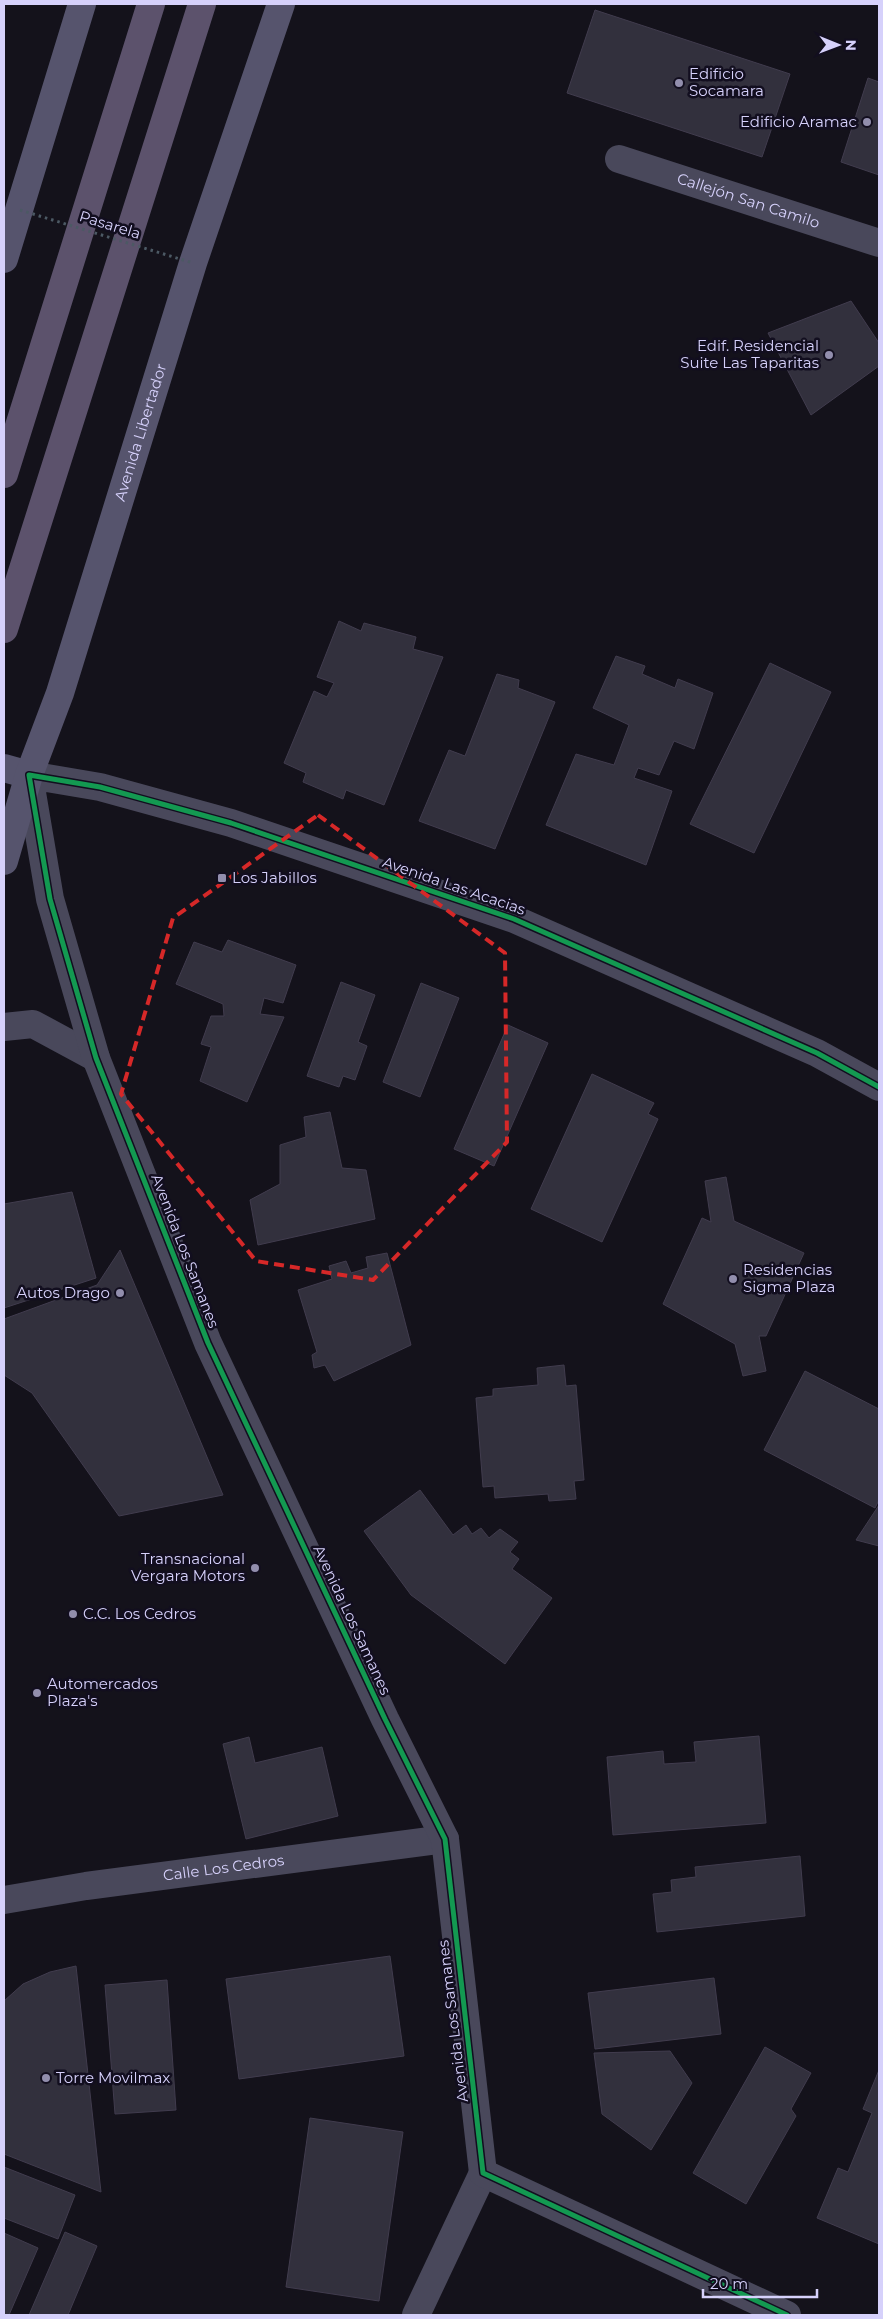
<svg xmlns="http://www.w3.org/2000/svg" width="883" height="2319" font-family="Montserrat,sans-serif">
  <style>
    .building { fill: #32303d; stroke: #413c4e }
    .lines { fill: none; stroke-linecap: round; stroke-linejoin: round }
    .minor { stroke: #49485b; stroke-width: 28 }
    .secondary { stroke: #56546d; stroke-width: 28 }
    .primary { stroke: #5c526c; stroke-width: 28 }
    .path-bridge { stroke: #4c5964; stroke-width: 3; stroke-dasharray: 2.5 4; stroke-linecap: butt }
    .cycleway-casing { stroke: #120e1f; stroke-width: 8 }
    .cycleway { stroke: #139951; stroke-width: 5 }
    .marked { fill: none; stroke: #d62828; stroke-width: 4; stroke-dasharray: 10 6; stroke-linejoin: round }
    .poi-dot { fill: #928ead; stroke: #120e1f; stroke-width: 2 }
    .labels { text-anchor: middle; stroke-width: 5; stroke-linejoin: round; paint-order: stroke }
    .poi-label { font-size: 15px; fill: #d6d1fb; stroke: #120e1f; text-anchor: start }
    .street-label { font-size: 15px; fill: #d6d1fb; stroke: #120e1f }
  </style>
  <rect width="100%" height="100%" fill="#14121b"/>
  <g class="building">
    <path d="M595,10l195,64 -28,83 -195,-64z"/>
    <path d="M868,78l11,4v93l-38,-13z"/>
    <path d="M851,301l28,42v23l-68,49 -43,-82z"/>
    <path d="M339,621l22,10 3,-8 52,14 -3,12 30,8 -59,148 -38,-15 -3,9 -40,-17 3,-9 -22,-10 30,-72 13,6 7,-14 -17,-6z"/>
    <path d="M616,656l29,10 -3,8 33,14 3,-9 35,14 -19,56 -20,-8 -15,34 -21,-7 -4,10 38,13 -26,74 -100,-40 30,-71 38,11 15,-40 -36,-17z"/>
    <path d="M770,663l61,29 -77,161 -64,-29z"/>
    <path d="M497,674l22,6 -1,8 37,14 -60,147 -76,-28 30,-71 16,6z"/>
    <path d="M228,940l68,25 -13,38 -19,-5 -4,16 24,3 -37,85 -47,-21 11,-34 -10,-3 10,-28h13l-1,-12 -47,-20 18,-42 28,10z"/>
    <path d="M341,982l34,13 -17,47 9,4 -12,34 -12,-4 -4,11 -32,-11z"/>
    <path d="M421,983l38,15 -39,99 -37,-15z"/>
    <path d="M508,1025l40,18 -54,123 -40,-17z"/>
    <path d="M592,1074l62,29 -6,11 10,5 -56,123 -71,-33z"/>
    <path d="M330,1112l12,56 24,2 9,49 -117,26 -8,-45 30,-16v-39l26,-8 -2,-20z"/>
    <path d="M726,1177l8,44 70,32 -38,83h-7l7,35 -23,5 -8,-32 -72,-40 39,-86 9,4 -6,-41z"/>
    <path d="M72,1192l24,86 -92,30v-104z"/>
    <path d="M120,1250l103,245 -104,21 -87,-123 -28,-18v-56l93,-34z"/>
    <path d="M387,1253l24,92 -77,36 -9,-16 -11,3 -2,-13 5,-3 -19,-62 34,-11 -3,-13 17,-5 5,12 17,-5 -2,-11z"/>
    <path d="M564,1365l2,21 10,-1 8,95 -10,1 2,18 -27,2 -1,-7 -53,4 -1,-12 -11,1 -7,-89 17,-2v-7l45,-4 -1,-17z"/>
    <path d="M805,1371l74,38v91l-4,8 -111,-58z"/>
    <path d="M420,1490l33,45 13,-10 6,9 9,-6 8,10 11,-9 18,13 -8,10 9,7 -7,10 40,29 -47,66 -94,-69 -47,-64z"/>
    <path d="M879,1505v41l-23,-6z"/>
    <path d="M759,1736l7,87 -153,12 -6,-78 56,-6 1,13 32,-2 -2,-20z"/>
    <path d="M249,1737l6,26 67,-16 16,69 -92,23 -23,-95z"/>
    <path d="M800,1856l5,60 -148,16 -4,-38 19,-2 -1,-12 25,-3 -1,-10z"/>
    <path d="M390,1956l14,100 -165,23 -13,-100z"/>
    <path d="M76,1966l25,226 -97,-38v-153l19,-17 27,-12z"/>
    <path d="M714,1978l7,56 -126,15 -7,-56z"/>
    <path d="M167,1980l9,130 -61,4 -10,-129z"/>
    <path d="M765,2047l46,26 -20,36 5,7 -50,88 -53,-31z"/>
    <path d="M670,2051l22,32 -41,67 -49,-36 -8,-61z"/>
    <path d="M879,2070v174l-62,-26 21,-50 10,4 24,-59 -9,-4z"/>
    <path d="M310,2118l93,14 -24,169 -93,-14z"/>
    <path d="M4,2167l71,28 -17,44 -54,-21z"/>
    <path d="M65,2232l32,14 -29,69h-39z"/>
    <path d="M4,2233l34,15 -29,67h-5z"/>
  </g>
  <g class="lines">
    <g class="minor">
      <path id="s1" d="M619,159l260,84"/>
      <path d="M4,1027l29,-3 63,34"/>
      <path id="s2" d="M4,1900l82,-14 359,-47"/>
      <path d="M416,2315l67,-142"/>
      <path d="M787,2315l-304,-142 -38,-334 -60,-120 -177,-376 -112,-285 -46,-159 -21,-124 71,12 131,36 283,96 303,134 62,34"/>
    </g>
    <g class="secondary">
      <path d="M4,259l78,-255"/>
      <path d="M4,768l25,7"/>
      <path id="s3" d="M4,861l25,-86 31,-82 133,-430 88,-259"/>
    </g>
    <g class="primary">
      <path d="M4,474l147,-470"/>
      <path d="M4,629l198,-625"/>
    </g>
    <path class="path-bridge" d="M20,210l173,53"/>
    <defs>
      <path id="cycleway" d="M787,2315l-304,-142 -38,-334 -60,-120 -177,-376 -112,-285 -46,-159 -21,-124 71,12 131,36 283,96 303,134 62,34"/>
    </defs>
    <use href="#cycleway" class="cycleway-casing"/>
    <use href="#cycleway" class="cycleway"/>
  </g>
  <path class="marked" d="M318,815l187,138 2,189 -134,138 -117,-19 -135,-167 52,-176z"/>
  <g class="poi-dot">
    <circle cx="679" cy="83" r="5"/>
    <circle cx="867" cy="122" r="5"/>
    <circle cx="829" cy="355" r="5"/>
    <rect x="217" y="873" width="10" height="10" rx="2.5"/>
    <circle cx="733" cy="1279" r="5"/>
    <circle cx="120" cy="1293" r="5"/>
    <circle cx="255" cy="1568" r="5"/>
    <circle cx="73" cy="1614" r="5"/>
    <circle cx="37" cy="1693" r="5"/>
    <circle cx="46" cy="2078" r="5"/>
  </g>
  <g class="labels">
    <g class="poi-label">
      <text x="689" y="79">Edificio<tspan x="689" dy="17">Socamara</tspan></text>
      <text x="857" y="127" text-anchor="end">Edificio Aramac</text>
      <text x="819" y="351" text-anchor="end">Edif. Residencial<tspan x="819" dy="17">Suite Las Taparitas</tspan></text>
      <text x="232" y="883">Los Jabillos</text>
      <text x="743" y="1275">Residencias<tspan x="743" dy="17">Sigma Plaza</tspan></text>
      <text x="110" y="1298" text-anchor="end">Autos Drago</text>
      <text x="245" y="1564" text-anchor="end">Transnacional<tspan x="245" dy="17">Vergara Motors</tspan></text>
      <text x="83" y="1619">C.C. Los Cedros</text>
      <text x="47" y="1689">Automercados<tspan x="47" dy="17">Plaza's</tspan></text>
      <text x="56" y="2083">Torre Movilmax</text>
    </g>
    <g class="street-label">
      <text dy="5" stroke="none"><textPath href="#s1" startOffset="136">Callejón San Camilo</textPath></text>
      <text transform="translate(110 225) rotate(17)" y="5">Pasarela</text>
      <text dy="5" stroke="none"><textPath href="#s3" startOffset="450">Avenida Libertador</textPath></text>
      <text transform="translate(454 886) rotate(19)" y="5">Avenida Las Acacias</text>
      <text transform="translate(185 1251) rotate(69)" y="5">Avenida Los Samanes</text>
      <text transform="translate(352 1620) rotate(65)" y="5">Avenida Los Samanes</text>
      <text dy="5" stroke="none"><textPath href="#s2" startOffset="222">Calle Los Cedros</textPath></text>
      <text transform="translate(453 2021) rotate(-97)" y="5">Avenida Los Samanes</text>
    </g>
  </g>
  <rect width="883" height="2319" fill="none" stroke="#d6d1fb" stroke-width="10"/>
  <g transform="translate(838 45) rotate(91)" stroke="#120e1f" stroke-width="4" paint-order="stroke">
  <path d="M0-4L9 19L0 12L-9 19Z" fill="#d6d1fb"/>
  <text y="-8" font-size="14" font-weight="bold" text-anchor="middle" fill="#d6d1fb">N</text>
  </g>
  <path d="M703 2289v8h114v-8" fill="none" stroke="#d6d1fb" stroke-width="2.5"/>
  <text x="710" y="2289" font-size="15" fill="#d6d1fb" stroke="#120e1f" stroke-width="4" paint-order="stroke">20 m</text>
</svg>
